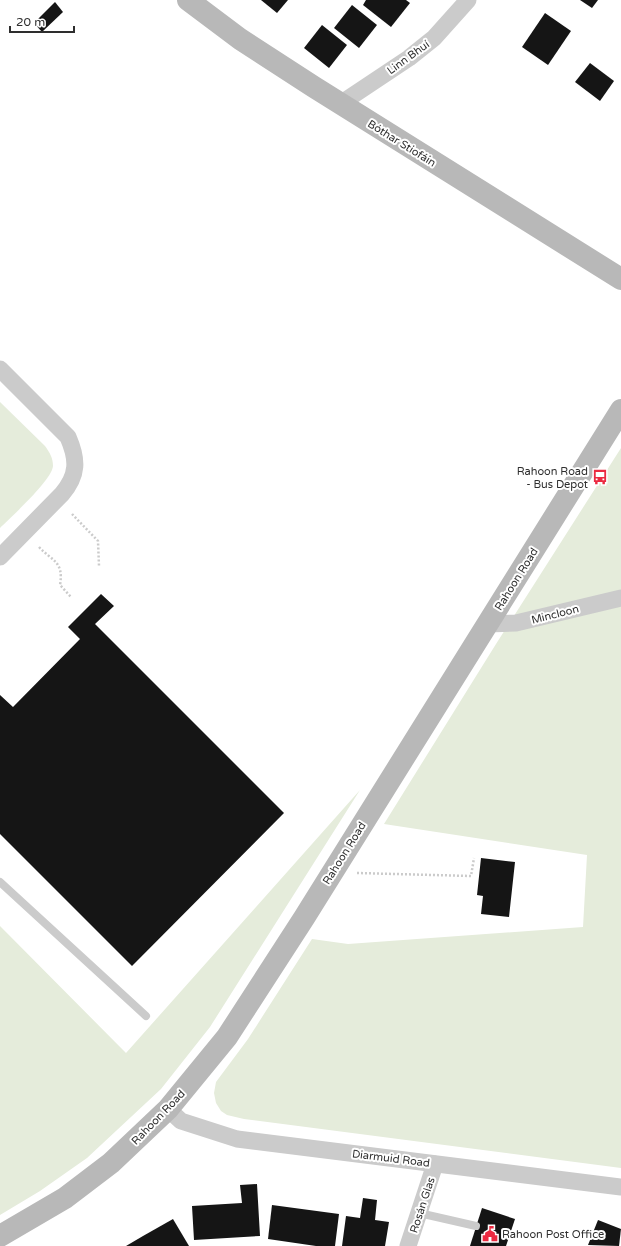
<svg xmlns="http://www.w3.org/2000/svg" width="621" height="1246" font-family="'Varela Round',sans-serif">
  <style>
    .green { fill: #e5ecdb }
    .building { fill: #151515 }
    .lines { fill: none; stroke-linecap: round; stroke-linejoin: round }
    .path { stroke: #cbcbcb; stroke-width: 2.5; stroke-dasharray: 2 2; stroke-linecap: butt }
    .lane { stroke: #cbcbcb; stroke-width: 8 }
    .street { stroke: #cbcbcb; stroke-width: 17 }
    .secondary { stroke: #b8b8b8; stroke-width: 22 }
    .labels { text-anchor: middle; stroke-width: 4; stroke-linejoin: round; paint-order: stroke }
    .street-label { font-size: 11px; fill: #2e2e2e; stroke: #fff }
    .poi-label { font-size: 11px; fill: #2e2e2e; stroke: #fff; text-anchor: end }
  </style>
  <rect width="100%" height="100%" fill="#fff"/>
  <g class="green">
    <path d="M0,402l45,44c5,7 8,12 8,20 -1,14 -42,51 -53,62z"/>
    <path d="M621,448v720l-377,-49 -17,-4 -6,-4 -5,-8 -2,-10 2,-11 32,-43 64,-100 36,5 235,-17 4,-72 -203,-31 112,-180z"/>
    <path d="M360,790l-150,237 -49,62 -74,69 -47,33 -40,24v-289l126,127z"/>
  </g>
  <g class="building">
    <path d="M261,0h27l-11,13z"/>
    <path d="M366,0h40l4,3 -19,24 -28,-22z"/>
    <path d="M580,0h18l-6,8z"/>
    <path d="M55,2l8,10 -21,20 -8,-9z"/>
    <path d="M352,5l25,20 -18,23 -25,-20z"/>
    <path d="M545,13l26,18 -23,34 -26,-18z"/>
    <path d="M322,25l25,20 -18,23 -25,-20z"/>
    <path d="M590,63l24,18 -14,20 -25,-19z"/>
    <path d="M101,594l13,12 -19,18 189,189 -152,153 -132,-132v-139l13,12 67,-68 -12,-12z"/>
    <path d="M481,858l34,4 -6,55 -28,-3 2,-18 -6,-1z"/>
    <path d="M257,1184l3,52 -66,4 -2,-34 50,-3 -2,-18z"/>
    <path d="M363,1198l14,2 -2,20 14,2 -4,24h-43l4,-30 14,2z"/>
    <path d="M272,1205l67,9 -4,32h-19l-48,-7z"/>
    <path d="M482,1208l33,11 -9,27h-36z"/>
    <path d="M173,1219l16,27h-63l17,-10z"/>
    <path d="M598,1220l23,9 -2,17 -31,-1z"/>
  </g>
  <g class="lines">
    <g class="path">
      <path d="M72,514l26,27 1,25"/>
      <path d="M39,547c13,14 25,14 21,38l11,12"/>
      <path d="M357,873l114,3 3,-18"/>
    </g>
    <g class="lane">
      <path d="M0,882l146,134"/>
      <path d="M419,1213l57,13"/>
    </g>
    <g class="street">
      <path d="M340,104l69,-46 25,-20 34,-38"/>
      <path d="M0,369l68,68c10,23 10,38 -6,57l-62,63"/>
      <path d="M488,624l28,-1 105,-25"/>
      <path d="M168,1109l13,12 56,18 384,48"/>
      <path d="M408,1246l27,-82"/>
    </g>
    <g class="secondary">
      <path d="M188,0l52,39 74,48 307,192"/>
      <path d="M0,1236l65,-38 46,-35 57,-54 59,-72 77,-119 317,-508"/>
    </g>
  </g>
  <defs>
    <symbol id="bus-bare" viewBox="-9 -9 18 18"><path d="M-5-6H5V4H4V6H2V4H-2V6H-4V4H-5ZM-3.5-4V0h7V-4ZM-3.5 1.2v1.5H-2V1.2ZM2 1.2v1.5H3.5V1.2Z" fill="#eb2a41" stroke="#fff" stroke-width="2.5" paint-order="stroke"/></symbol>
    <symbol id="civic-bare" viewBox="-9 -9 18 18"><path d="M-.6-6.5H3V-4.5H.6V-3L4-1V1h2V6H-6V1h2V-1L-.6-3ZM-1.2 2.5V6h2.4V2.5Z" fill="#eb2a41" stroke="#fff" stroke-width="2.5" paint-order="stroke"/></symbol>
  </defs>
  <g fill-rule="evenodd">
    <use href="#bus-bare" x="589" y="466" width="22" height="22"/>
    <use href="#civic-bare" x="479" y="1223" width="22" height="22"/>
  </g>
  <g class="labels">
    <g class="street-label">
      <text transform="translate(408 57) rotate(-36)" y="4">Linn Bhuí</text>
      <text transform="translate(402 143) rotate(32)" y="4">Bóthar Stiofáin</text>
      <text transform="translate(516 579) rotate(-58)" y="4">Rahoon Road</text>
      <text transform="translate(555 614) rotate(-14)" y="4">Mincloon</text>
      <text transform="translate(344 853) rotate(-58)" y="4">Rahoon Road</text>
      <text transform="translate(158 1117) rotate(-46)" y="4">Rahoon Road</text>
      <text transform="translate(391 1158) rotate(7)" y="4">Diarmuid Road</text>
      <text transform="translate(422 1205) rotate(-72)" y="4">Rosán Glas</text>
    </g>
    <g class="poi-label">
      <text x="588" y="475">Rahoon Road<tspan x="588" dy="13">- Bus Depot</tspan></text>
      <text x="502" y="1238" text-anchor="start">Rahoon Post Office</text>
    </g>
  </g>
  <path d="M10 26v6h64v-6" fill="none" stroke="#2e2e2e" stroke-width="2"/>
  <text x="16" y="26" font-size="12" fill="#2e2e2e" stroke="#ffffff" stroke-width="3" paint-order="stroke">20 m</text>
</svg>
